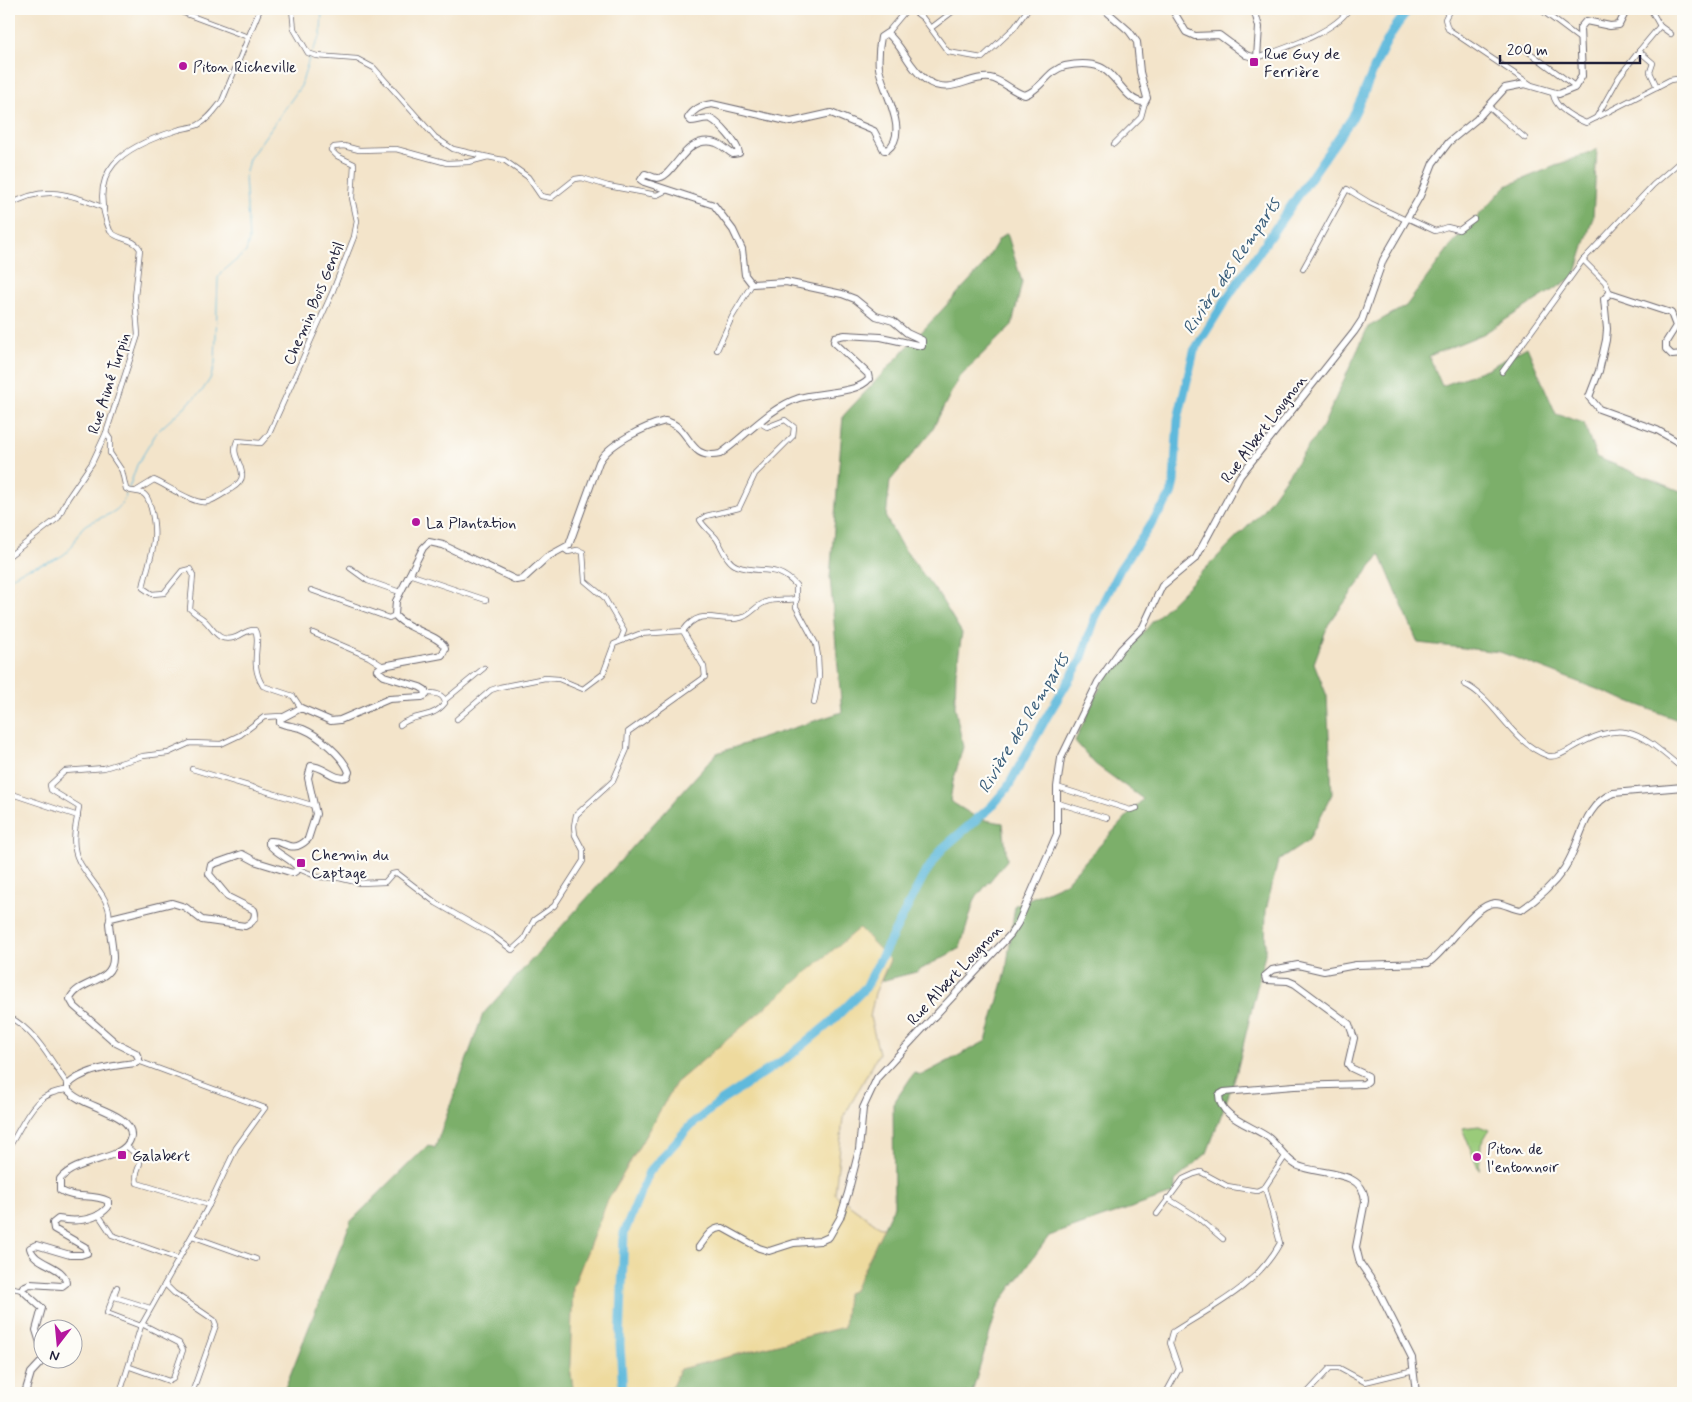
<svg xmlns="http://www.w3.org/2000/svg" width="1692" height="1402" font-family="Mynerve,sans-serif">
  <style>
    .green { fill: #9acb7a; stroke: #5e765a }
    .forest { fill: #7baf6a; stroke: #4e6852 }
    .sand { fill: #eeda9e; stroke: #887e6c }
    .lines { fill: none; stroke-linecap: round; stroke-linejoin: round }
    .stream { stroke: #5eb9dc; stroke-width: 1 }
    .river { stroke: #5eb9dc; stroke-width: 9 }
    .street-casing { stroke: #6b666d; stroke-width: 6 }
    .secondary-casing { stroke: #6b666d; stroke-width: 8 }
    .street { stroke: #fff; stroke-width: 4.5 }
    .secondary { stroke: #fff; stroke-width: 6 }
    .poi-dot { fill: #b5179e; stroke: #fdfcf7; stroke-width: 2 }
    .labels { text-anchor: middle; stroke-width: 4.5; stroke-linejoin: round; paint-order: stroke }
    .poi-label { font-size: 16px; fill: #22223b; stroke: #fdfcf7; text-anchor: start }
    .street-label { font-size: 16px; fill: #22223b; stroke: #fdfcf7 }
    .water-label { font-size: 18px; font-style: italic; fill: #3a5e7b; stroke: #fdfcf7 }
  </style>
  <rect width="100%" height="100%" fill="#fdfcf7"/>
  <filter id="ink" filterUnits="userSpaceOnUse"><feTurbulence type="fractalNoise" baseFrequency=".02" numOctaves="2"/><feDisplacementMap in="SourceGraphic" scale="10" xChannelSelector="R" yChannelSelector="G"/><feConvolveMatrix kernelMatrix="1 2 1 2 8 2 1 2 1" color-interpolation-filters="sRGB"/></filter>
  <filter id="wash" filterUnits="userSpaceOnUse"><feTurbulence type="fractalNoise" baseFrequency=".0096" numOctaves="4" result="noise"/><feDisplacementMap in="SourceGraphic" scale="20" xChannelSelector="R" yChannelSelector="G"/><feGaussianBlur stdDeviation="1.12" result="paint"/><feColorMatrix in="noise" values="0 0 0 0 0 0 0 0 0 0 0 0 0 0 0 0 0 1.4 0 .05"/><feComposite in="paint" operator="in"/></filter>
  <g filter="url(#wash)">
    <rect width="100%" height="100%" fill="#f3e4ca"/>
    <path class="green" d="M1479,1126l10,4 -8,14 -2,26 -17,-42z"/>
    <g class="forest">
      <path d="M1597,149l-4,68 -18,59 -92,58 -54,22 13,30 47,-18 38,-21 29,67 28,9 12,34 87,35v230l-183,-70 -82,-9 -38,-89 -52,71 -14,38 13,33 5,98 -24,47 -30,20 -12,49 -1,44 -29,121 -29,78 -32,28v12l-126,43 -51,70 -26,87h-303l11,-24 164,-42 3,-34 7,-4 40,-83 -1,-102 21,-31 8,2 64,-34 20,-69 9,-67 50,-22 78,-84 -48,-35 -20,-23 28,-60 50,-60 107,-107 63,-88 45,-99 38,-21 45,-61 55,-59z"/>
      <path d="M1007,233l15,49 -10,43 -53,52 -28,55 -41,49 -4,37 15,27 37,49 24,39 -6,39 -1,35 8,40 -10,35 -3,19 29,18 24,4 4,37 -32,39 -15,49 -44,24 -35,9 9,-21 -31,-31 -183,154 -69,119 -34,85 -3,80 4,26h-291l68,-172 77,-76 7,3 48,-134 234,-261 125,-41 -12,-134 13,-162 140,-150 16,-27z"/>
    </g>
    <path class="sand" d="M859,928l31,32 -15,33 -5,24 9,36 -36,65 -8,76 45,33h4l-30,63 -7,3 -3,34 -164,42 -11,24h-95l-4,-26 3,-80 34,-85 69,-119z"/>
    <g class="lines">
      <g class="stream">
        <path d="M312,52l9,-17 1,-26"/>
        <path d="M129,488l8,-23 20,-33 45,-41 8,-12 5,-15 3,-86 3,-5 25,-21 3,-12 -4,-64 4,-17 52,-73 9,-31"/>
        <path d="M9,580c13,-14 33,-13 49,-22 19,-9 17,-27 29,-34 16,-9 33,-9 39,-29"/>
      </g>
      <path class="river" d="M623,1393l-3,-49 4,-111 25,-61 41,-46 31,-25 70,-46 40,-33 35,-35 58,-112 18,-26 49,-42 17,-20 38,-69 35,-58 14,-42 25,-49 51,-74 3,-13 4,-63 16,-68 31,-50 127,-183c20,-37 28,-78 58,-109"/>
    </g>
  </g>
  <g filter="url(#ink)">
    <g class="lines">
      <defs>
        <g id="street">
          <path d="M173,9l75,28"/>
          <path d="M292,9l2,20 14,24 9,3 40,3 17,9 61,69 18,12 35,8"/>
          <path d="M1450,9l-5,10 3,10 82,55"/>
          <path d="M1540,9l40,30"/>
          <path d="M1651,10l9,16 11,8"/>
          <path d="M931,28l25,-19"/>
          <path d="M887,33l20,-24h4l12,9 25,34 34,6 32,-30 14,-19"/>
          <path d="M1522,47l54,40"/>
          <path d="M1639,51l21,-25"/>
          <path d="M1681,56l2,1"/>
          <path d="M1257,58c27,-10 77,-25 92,-49"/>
          <path d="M1553,94c2,14 21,24 33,29l84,-43 13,-2"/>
          <path d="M1489,107l36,31"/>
          <path d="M1596,118l23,-41 20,-26 14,12 -3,9 7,15"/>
          <path d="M1114,144l27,-27 4,-15"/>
          <path d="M9,211l1,-6c33,-21 62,-11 94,3"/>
          <path d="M1407,218l28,13 12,-4 12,3 15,-11"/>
          <path d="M1303,269l44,-80 23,14 36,17"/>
          <path d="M1610,293l-5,-11 -22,-22 70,-75 30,-26"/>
          <path d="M717,350l15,-33 20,-33"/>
          <path d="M1502,372l81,-112"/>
          <path d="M760,423l7,4 18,-7 9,7 -1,9 -38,38 -16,34 -33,8 -6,4c4,7 11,12 16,18 6,8 10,24 21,28 23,9 37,-4 59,19v22l20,37 2,12 1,21 -5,26"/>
          <path d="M106,433l4,6v14l12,18 4,18c6,4 12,1 18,5 5,4 5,9 7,14 9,36 -2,48 -8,80l9,6 12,-1 18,-22 8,-2 3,6 -3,34c4,4 9,7 13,10 11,9 14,25 33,18 8,-3 11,-8 19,-7 7,12 -7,33 8,56l30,10 8,12"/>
          <path d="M136,491l18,-11c12,5 41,25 53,22 8,-2 17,-9 24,-13 5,-3 12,-8 11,-15 -1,-13 -11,-19 -5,-33l24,2 8,-9 63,-141 22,-56 3,-16 -5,-23 2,-34 -17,-8 -6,-6 3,-3 10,-1 15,4 37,-1 51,14 22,-1 19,-5 10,2 6,1 24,17 13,19 10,2 24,-19 7,-1 26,8 49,9 10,-5"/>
          <path d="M564,549l4,3 9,-2 6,2 2,29 19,16 20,34 -4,10"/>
          <path d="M9,556l49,-38 10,-20 24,-35 14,-30 32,-98 -3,-38 5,-48c-7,-12 -22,-8 -30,-18 -25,-61 13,-84 65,-100 7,-3 16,-3 23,-6 10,-5 17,-15 24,-24l38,-92"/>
          <path d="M350,568l18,13 32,11"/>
          <path d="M409,574l77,26"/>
          <path d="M311,590l78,28 6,-3"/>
          <path d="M683,631c18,-25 33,-8 57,-13 10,-2 16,-13 26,-16 9,-4 21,-1 31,-3"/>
          <path d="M313,633l56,24 14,9"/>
          <path d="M1464,684c32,15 46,58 84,72 8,2 15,-3 21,-6 53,-31 66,-21 109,15l5,2"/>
          <path d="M445,700l39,-32"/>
          <path d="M457,719l34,-29 9,-3 45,-9 14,1 24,10 20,-15 11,-30 25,-10 44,-3"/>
          <path d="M400,725c14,-12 32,-5 45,-22 -1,-10 -11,-10 -20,-10"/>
          <path d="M192,769l123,37"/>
          <path d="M1057,787l73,23 7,-2"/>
          <path d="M9,793l69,23"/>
          <path d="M1058,803l49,15"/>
          <path d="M299,869l19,8 21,1 21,5 25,-1 7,-8 5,-1 39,30 56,32 20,15 12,-11 10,-19 20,-14 29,-45v-11l-8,-15 -1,-9 2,-11 37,-34 14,-32 1,-17 77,-55 -1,-10 -21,-36"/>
          <path d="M109,920c4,-20 -22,-42 -30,-59 -9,-17 -3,-36 0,-54l-28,-17 -1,-5 15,-14 39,-3 39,-12 25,-3 22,-10 31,1 19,-9 24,-18 17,-1"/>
          <path d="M9,1017c27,14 42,44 59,68"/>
          <path d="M126,1146c27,21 6,16 11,37l72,22"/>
          <path d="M9,1147c16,-25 24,-56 59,-57"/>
          <path d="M1167,1198l29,18 27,23"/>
          <path d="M98,1214l14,21 67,24"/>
          <path d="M1157,1214l26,-35 11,-5 7,-2 26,14 30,5 8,-4 21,-32"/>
          <path d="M192,1236l64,23"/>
          <path d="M165,1284l9,9 40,27 2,5 -24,68"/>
          <path d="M9,1287l13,3"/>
          <path d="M117,1287l-10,26 34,13"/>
          <path d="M115,1297l35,11"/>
          <path d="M130,1367l39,14 4,-2 10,-29 -4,-7 -37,-19"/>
          <path d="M120,1393l21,-67 68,-121 27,-57 29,-40 -127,-47"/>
          <path d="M1166,1393l13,-24 -9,-26 3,-11c40,-26 83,-45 107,-89l-15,-56"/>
          <path d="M1307,1393l23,-25h9l26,14 49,-12"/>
        </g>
        <g id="secondary">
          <path d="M1172,9l14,23 9,4 24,-1 27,20 11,3 2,-31 -5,-18"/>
          <path d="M1644,9h9"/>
          <path d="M1683,354l-11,1 -6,-6v-7l10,-16 -5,-13 -61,-20 -6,6 3,30 -1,11 -7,31 -10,26 10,12 58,21 26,15"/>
          <path d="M699,1247c7,-9 12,-20 24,-19l36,20 10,3 25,-8 26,-2 9,-4 11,-19 8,-25 11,-43 4,-42 14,-30 133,-143 8,-12 39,-89v-47l4,-29 37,-76 23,-33 22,-22 19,-41 34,-28 44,-82 114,-144 8,-12 21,-60 37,-64 13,-33 16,-21 28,-23 28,-31 20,-4 34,10 15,-6 8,-12 -2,-48 6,-7 24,5 9,-1 8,-16"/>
          <path d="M42,1349l-6,-19 6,-22 -20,-18 1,-3 7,-3 32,2 4,-3c-1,-18 -32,-18 -36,-35l6,-3 34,10h11l6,-2 -2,-6 -31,-18 -1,-6 5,-4c18,3 38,2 50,-12v-6c-16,-8 -34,-1 -48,-11v-11c12,-15 40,-18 56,-26 8,-4 14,-9 15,-17 2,-24 -51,-29 -63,-46v-5c14,-15 48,-20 68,-22l3,-4 -3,-6 -20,-10 -42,-37 -4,-7c9,-20 43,-15 43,-41 0,-11 -3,-23 -4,-35l2,-5 61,-15 13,4 17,13 43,6c7,-3 12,-8 9,-16l-26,-13 -19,-23 2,-9 31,-11 15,8 36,11 6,-4c-8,-11 -22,-14 -30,-25v-3c16,-2 21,15 39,-2l8,-25 -8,-36 3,-12c13,0 23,15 36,11l2,-5c-6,-16 -31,-37 -46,-43 -8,-3 -16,-3 -23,-6v-4l21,-11 30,13 9,-1 49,-21 33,-2 4,-2 -1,-5 -5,-3 -36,-11 -7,-6 6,-4 59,-11 3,-6c-1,-13 -41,-20 -50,-34l1,-14 27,-53 6,-6 14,3 73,35 7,-1 24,-22 22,-12 30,-83c9,-18 46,-36 66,-41 28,6 21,40 55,33 26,-18 49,-46 79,-56 19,-6 58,-4 70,-19l-1,-5 -34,-32 1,-5 10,-2 36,2 41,9v-6l-15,-7 -14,-12 -17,-5 -21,-17 -13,-5 -56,-12 -34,2 -7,-9 -3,-26 -9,-19 -19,-25 -70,-23 -3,-2 4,-6c4,1 8,4 12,4 18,0 27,-45 59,-35 7,2 11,8 17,11l6,-1c-1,-9 -20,-30 -28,-34 -6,-2 -14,2 -20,2l-3,-3c5,-8 14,-13 24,-14l79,18 40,-9 43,18 10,19h3c24,-17 -5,-60 -8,-82 -1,-10 0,-21 2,-31l6,-4c16,13 22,35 39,47 23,17 43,-5 64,-2 13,2 22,14 35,17 17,-6 23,-25 40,-29 10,-2 25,-3 35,1 16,6 27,37 45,35l2,-4 -7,-26 -3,-30 -8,-11 -25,-22"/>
          <path d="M25,1393l6,-20 12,-13"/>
          <path d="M1416,1393l-4,-35 -37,-73 -15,-22 -4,-16 9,-46c-1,-33 -47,-25 -69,-36 -10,-6 -18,-19 -27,-27 -15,-12 -50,-20 -50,-43l5,-3 70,-6 70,-2 4,-3v-5l-17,-8 -3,-4 6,-26 -5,-14 -54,-40 -7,-3 -22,-1 -1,-4 7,-6 26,-5 26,6 32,-6 72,-2c19,-12 45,-59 67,-60 9,0 17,6 26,7 15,-10 32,-25 43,-41 18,-26 17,-62 49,-76l70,-6"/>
        </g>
      </defs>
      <use href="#street" class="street-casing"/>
      <use href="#secondary" class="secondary-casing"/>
      <use href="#street" class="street"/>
      <use href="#secondary" class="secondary"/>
    </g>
  </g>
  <g class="poi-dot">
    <rect x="1249" y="57" width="10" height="10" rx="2.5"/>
    <circle cx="183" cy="66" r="5"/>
    <circle cx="416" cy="522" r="5"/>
    <rect x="296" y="858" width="10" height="10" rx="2.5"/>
    <rect x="117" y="1150" width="10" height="10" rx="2.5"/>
    <circle cx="1477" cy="1157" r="5"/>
  </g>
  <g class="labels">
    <g class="poi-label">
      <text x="1264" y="59">Rue Guy de<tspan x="1264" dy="18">Ferrière</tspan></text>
      <text x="193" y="72">Piton Richeville</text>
      <text x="426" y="528">La Plantation</text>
      <text x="311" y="860">Chemin du<tspan x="311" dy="18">Captage</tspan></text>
      <text x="1487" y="1154">Piton de<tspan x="1487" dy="18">l'entonnoir</tspan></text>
      <text x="132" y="1161">Galabert</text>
    </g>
    <g class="street-label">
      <text transform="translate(313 303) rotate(-67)" y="6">Chemin Bois Gentil</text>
      <text transform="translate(108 383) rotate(-72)" y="6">Rue Aimé Turpin</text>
      <text transform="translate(1263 428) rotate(-53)" y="6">Rue Albert Lougnon</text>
      <text transform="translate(954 974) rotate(-47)" y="6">Rue Albert Lougnon</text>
    </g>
    <g class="water-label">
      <text transform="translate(1231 266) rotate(-56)" y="6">Rivière des Remparts</text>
      <text transform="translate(1023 723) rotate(-59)" y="6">Rivière des Remparts</text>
    </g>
  </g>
  <rect width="1692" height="1402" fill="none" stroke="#fdfcf7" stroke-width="30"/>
  <g transform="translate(58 1344) rotate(196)"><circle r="24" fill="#fdfcf7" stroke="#a5a5ac"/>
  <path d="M0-4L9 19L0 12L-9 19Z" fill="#b5179e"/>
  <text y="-8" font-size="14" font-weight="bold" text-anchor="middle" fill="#22223b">N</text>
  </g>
  <path d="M1500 55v8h140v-8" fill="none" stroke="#22223b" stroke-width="2.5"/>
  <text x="1507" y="55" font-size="15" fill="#22223b" stroke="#fdfcf7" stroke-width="4" paint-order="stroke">200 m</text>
</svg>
